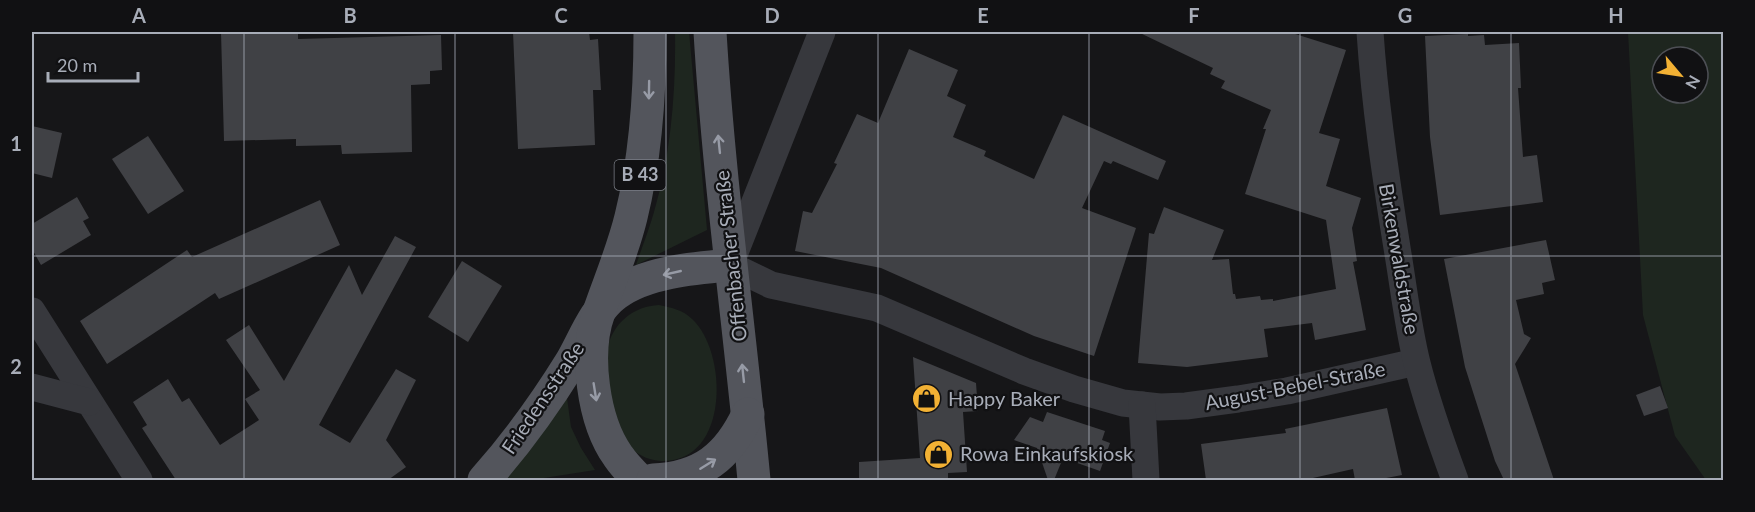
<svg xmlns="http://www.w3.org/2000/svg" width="1755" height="512" font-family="Lato,sans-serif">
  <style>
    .green { fill: #1e261f; fill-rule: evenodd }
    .building { fill: #404145 }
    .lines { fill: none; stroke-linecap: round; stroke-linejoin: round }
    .minor { stroke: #37383d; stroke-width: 27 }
    .primary { stroke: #53555c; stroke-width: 33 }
    .oneway { stroke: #979ba6 }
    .grid { fill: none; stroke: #a8adb8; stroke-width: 1.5; stroke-opacity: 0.55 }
    .labels { text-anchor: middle; stroke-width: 4.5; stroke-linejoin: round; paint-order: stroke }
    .shield { fill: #111113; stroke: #7b7e86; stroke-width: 1.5 }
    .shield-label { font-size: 18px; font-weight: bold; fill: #a8adb8 }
    .street-label { font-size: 20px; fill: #a8adb8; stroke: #111113 }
    .poi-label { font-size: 20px; fill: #a8adb8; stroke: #111113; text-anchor: start }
    .neatline { fill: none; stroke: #a8adb8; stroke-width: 2 }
    .grid-label { font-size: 20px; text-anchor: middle; font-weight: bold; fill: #a8adb8 }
  </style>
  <rect width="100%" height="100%" fill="#161618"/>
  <g class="green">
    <path d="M675,32h14l18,198 -71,35c6,-18 13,-35 18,-53 17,-58 22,-121 21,-180z"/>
    <path d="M1628,32h95v448h-17l-31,-44 -32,-121zM1662,57h36v36h-36z"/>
    <path d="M659,305c12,3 23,4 33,14 36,33 38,143 -30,142 -10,0 -23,-5 -30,-12 -5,-4 -8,-14 -11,-20 -3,-6 -9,-13 -11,-20 -2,-8 -1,-19 -2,-27 0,-10 -3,-23 -1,-32 5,-26 26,-44 52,-45z"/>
    <path d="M561,398h6l4,29 10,21 14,22 -64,10h-33z"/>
  </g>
  <g class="building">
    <path d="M221,32h77v7l143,-4 1,35 -12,1v13l-19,1 1,67 -70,2 -1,-9 -45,1v-7l-72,2z"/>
    <path d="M513,32h76l1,8 8,-1 3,51h-8l2,55 -77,4z"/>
    <path d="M1138,32h151l57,18 -27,83 21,6 -14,47 35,12 -9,30 5,33 -4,1 13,68 -51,10 -3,-17 -48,6 4,28 -81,10 -49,-4 11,-130 5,1 10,-27 60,23 -12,30 17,-1 4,35h2l1,5 24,-3 1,4 12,-1v2l63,-12 -10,-69 -81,-26 21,-65h-3l8,-19 -50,-22 4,-7 -15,-7 3,-6z"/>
    <path d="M1468,34v2l16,-1 1,10 34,-2 2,45h-3l5,69 14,-2 6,47 -103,13 -10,-78 -5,-101z"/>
    <path d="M909,49l49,21 -11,26 19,9 -13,32 33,14 -2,5 50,23 29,-64 103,46 -8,19 -45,-19 -2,3 -7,-3 -22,47 54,20 -42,128 -60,-20 -153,-68 -86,-17 8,-40 9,2 25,-49 -3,-1 23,-49 21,9z"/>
    <path d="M32,126l30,7 -10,45 -20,-5z"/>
    <path d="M148,136l36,55 -36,23 -36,-55z"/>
    <path d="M77,197l12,21 -6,3 8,14 -50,30 -9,-16v-25z"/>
    <path d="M320,200l20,45 -121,54 -4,-6 -108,71 -27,-43 107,-71 5,7z"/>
    <path d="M395,236l21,11 -97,178 31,18 46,-74 20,11 -30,60 20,27 -18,13h-212l-34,-52 5,-3 -14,-23 35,-23 14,23 7,-4 31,47 39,-25 -14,-21 15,-9 -34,-50 23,-15 35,56 65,-116 13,30z"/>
    <path d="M1546,240l9,40 -13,3 2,11 -28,6 8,34 7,4 -16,26 39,116h-50l-9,-19 -30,-94 -21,-108z"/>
    <path d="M462,261l40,25 -34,56 -40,-25z"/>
    <path d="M913,357l63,26 2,28 -15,1 4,60 -19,1v7h-89v-18l61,-4z"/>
    <path d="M1660,386l8,22 -24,8 -8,-21z"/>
    <path d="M1387,408l15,67 -26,5h-21l-2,-11 -49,11h-98l-5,-36 85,-11 -1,-4z"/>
    <path d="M1047,412l58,19 -3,9 8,3 -10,28 -37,-13 -9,22h-6l-11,-32 -23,-8 16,-23 13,5z"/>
  </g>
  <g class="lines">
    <g class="minor">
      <path d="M822,32l-92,233 41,20 106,23 147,63 50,18 49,14 37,4 26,-1 52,-7 49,-8 129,-29"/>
      <path d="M1370,32c5,75 16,148 28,222 6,36 10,73 19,109 10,40 24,79 38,117"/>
      <path d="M32,311l107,169"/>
      <path d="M32,387l57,15"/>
      <path d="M1142,405l4,75"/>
    </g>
    <g class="primary">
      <path d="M710,32c9,150 30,299 44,448"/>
      <path d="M484,480c32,-36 61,-76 87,-118 13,-22 23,-52 45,-68 29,-22 79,-26 114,-29"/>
      <path d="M639,480c-7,-7 -15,-15 -21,-24 -25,-35 -34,-103 -19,-144 11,-32 24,-62 32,-95 15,-61 19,-123 19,-185"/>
      <path d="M653,480c48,-2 75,-23 95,-66"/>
    </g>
  </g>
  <defs><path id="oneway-shaft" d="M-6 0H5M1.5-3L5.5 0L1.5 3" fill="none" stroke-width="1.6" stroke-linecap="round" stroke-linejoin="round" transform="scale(1.5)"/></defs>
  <g class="oneway">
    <use href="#oneway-shaft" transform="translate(649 90) rotate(91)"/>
    <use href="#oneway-shaft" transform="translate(719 144) rotate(-96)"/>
    <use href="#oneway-shaft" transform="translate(672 273) rotate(167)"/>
    <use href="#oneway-shaft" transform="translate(743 373) rotate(-96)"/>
    <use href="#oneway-shaft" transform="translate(595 392) rotate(81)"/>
    <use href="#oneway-shaft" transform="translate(708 464) rotate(-32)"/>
  </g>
  <path class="grid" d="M244,32v448M455,32v448M666,32v448M878,32v448M1089,32v448M1300,32v448M1511,32v448M32,256h1692"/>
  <defs>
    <symbol id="shop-disc" viewBox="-11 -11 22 22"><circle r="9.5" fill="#f2b134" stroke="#111113"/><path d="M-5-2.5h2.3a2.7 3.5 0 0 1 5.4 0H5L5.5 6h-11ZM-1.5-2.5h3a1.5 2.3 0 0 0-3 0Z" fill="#111"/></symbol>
  </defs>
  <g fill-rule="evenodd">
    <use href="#shop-disc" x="910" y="382" width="33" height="33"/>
    <use href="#shop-disc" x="922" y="438" width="33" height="33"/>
  </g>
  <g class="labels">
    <rect class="shield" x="614.5" y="160" width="51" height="30" rx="4.5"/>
    <g class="shield-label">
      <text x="640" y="181">B 43</text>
    </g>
    <g class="street-label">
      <text transform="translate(731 256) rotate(-96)" y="7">Offenbacher Straße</text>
      <text transform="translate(1399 259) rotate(80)" y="7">Birkenwaldstraße</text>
      <text transform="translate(1295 386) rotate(-11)" y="7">August-Bebel-Straße</text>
      <text transform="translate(543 398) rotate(-56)" y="7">Friedensstraße</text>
    </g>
    <g class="poi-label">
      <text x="948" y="406">Happy Baker</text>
      <text x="960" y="461">Rowa Einkaufskiosk</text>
    </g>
  </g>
  <rect width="1755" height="512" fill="none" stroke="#111113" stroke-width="66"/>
  <g transform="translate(1680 75) rotate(119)"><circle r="28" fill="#111113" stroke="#4d4f55" stroke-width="1.5"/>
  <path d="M0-4.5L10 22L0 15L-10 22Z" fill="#f2b134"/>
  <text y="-9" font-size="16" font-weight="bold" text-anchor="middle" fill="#a8adb8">N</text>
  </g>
  <path d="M48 72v9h90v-9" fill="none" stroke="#a8adb8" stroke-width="3"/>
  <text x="57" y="72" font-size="18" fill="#a8adb8" stroke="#111113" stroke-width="4.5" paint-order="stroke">20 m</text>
  <rect x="33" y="33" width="1689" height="446" class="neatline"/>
  <g class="grid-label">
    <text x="139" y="23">A</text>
    <text x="350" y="23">B</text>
    <text x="561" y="23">C</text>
    <text x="772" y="23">D</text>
    <text x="983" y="23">E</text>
    <text x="1194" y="23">F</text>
    <text x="1405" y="23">G</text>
    <text x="1616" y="23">H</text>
    <text x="16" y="151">1</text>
    <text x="16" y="374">2</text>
  </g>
</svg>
